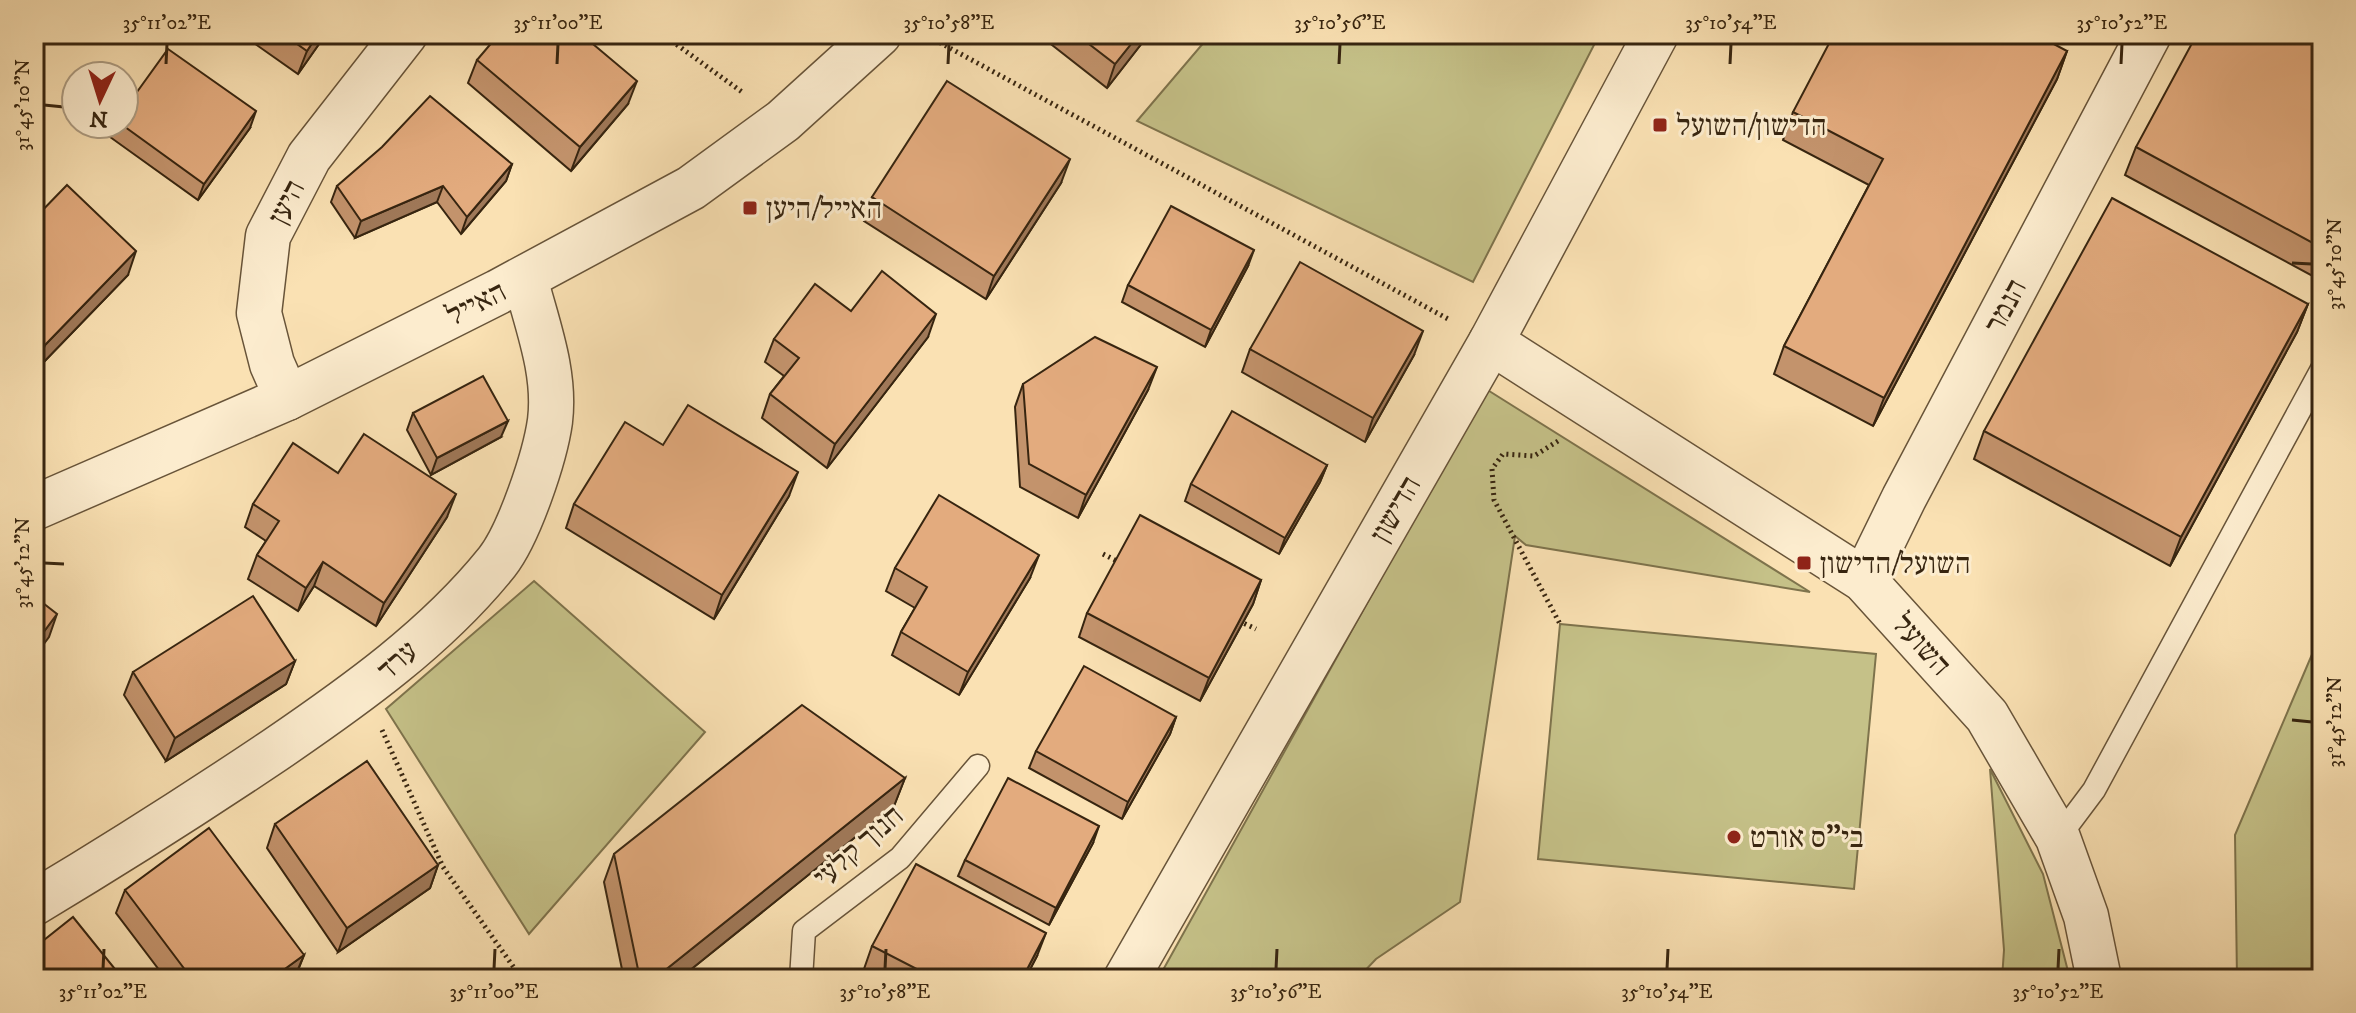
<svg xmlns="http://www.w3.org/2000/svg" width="2356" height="1013" font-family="'IM FELL DW Pica','Frank Ruhl Libre',serif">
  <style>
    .green { fill: #c5c188; stroke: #7e734c; stroke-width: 2 }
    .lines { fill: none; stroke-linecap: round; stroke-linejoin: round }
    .lane-casing { stroke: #685439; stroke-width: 25 }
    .street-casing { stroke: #685439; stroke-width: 47 }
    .path { stroke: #372510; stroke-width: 5; stroke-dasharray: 2 4; stroke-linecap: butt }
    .lane { stroke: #fcecce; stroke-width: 22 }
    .street { stroke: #fcecce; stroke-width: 44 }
    .wall { fill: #c3936c; stroke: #372510; stroke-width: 2 }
    .shaded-wall { fill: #9f7858; stroke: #372510; stroke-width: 2 }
    .building { fill: #e3ab7e; stroke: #372510; stroke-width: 2 }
    .ticks { fill: none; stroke: #372510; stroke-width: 3 }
    .poi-dot { fill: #8f2418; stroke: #fcecce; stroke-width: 3 }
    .labels { text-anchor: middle; stroke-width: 6; stroke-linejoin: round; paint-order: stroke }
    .poi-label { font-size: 30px; fill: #372510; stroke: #fcecce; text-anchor: start }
    .street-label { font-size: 30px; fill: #372510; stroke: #fcecce }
    .neatline { fill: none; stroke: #372510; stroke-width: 3 }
    .ticks-label { font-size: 20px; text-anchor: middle; fill: #372510 }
  </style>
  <rect width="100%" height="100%" fill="#fae1b3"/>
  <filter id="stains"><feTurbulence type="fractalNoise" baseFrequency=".0025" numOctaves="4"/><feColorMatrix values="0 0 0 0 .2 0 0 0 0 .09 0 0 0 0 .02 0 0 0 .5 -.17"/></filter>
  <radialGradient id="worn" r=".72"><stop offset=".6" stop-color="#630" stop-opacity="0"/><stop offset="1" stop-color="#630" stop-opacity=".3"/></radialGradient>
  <g class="green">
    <path d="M1211,34h366l18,9 -122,239 -336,-161z"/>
    <path d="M1486,389l324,203 -284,-47 -11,-9 -55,366 -84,57 -19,20h-199z"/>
    <path d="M534,581l171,151 -176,202 -143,-225z"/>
    <path d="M1560,624l316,30 -22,235 -316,-30z"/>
    <path d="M2322,631v348h-85l-2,-144z"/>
    <path d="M1990,769l53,105 27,105h-68l2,-29z"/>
  </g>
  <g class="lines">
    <defs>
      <g id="lane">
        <path d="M2058,838l36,-48 228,-421"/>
        <path d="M801,979l3,-48 96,-73 78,-92"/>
      </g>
      <g id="street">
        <path d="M1491,342l373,238 123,136 71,122 28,78 13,63"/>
        <path d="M287,398l-15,-34 -13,-51 9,-77 41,-79 96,-123"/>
        <path d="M34,508l253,-110 211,-106 193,-104 92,-67 96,-87"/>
        <path d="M1864,580l40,-82 245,-464"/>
        <path d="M34,903c82,-49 162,-100 241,-153 79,-54 161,-112 222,-188 22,-28 48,-105 53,-141 6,-49 -13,-96 -25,-143"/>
        <path d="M1126,979l365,-637 165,-308"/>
      </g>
    </defs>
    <use href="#lane" class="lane-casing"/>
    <use href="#street" class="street-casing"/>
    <g class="path">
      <path d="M662,34l80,58"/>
      <path d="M924,34l526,286"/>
      <path d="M1558,441l-24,15 -31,-2 -11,15 2,31 66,124"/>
      <path d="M1103,554l16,8"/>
      <path d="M1239,621l17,8"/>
      <path d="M382,730l61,137 79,112"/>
    </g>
    <use href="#lane" class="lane"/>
    <use href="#street" class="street"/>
  </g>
  <g class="wall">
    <path d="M34,34h16l-7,11 -9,-7z"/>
    <path d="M241,34h85l-28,40z"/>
    <path d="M1038,34h111l-42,54z"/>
    <path d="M2322,34v247l-197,-106 11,-28z"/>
    <path d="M2067,51l-10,28 -184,347 -99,-52 10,-28 85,-161 -86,-45 10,-28z"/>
    <path d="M477,60l151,44 -57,67 -103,-88z"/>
    <path d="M115,124h9l126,4 -52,72 -88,-63z"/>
    <path d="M512,164l-6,17 -45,53 -24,-32 -82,36 -24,-36 6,-16z"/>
    <path d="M1061,183l-75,116 -122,-78 8,-24z"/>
    <path d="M34,219l94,56 -91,94 -3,-3z"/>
    <path d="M1248,266l-43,81 -83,-45 6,-17z"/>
    <path d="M2308,304l-11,28 -127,234 -196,-107 10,-28z"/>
    <path d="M851,311l77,26 -101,131 -65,-50 8,-24 14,-18 -19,-14 9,-23z"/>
    <path d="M1250,349l164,6 -49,87 -123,-70z"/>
    <path d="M1023,384l125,6 -70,128 -58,-31 -5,-80z"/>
    <path d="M413,413l88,24 -70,38 -24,-45z"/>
    <path d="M663,445l126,51 -75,123 -148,-91 8,-24z"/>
    <path d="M1327,465l-7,17 -41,72 -94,-53 6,-17z"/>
    <path d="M338,473l109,44 -71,109 -62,-40 -16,25 -50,-32 9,-24 9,-14 -21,-14 8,-23z"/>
    <path d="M895,568l135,10 -71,117 -67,-40 9,-23 14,-24 -29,-17z"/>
    <path d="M1261,580l-8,24 -53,97 -121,-64 8,-24z"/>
    <path d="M295,661l-9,23 -120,77 -42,-66 9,-23z"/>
    <path d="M1176,717l-6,17 -48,85 -93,-51 7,-17z"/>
    <path d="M905,778l-11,28 -215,173h-55l-20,-97 10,-28z"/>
    <path d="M275,824l163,41 -8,23 -92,64 -71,-104z"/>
    <path d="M1093,843l-44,82 -91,-49 7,-16z"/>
    <path d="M125,890l179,65 -9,23 -129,1 -50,-66z"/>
    <path d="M872,946l165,10 -12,23h-142l-19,-10z"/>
  </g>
  <g class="shaded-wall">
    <path d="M46,34h4l-7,11z"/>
    <path d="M318,34h8l-28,40 9,-23z"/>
    <path d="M1139,34h10l-42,54 8,-24z"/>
    <path d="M2067,51l-10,28 -184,347 11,-28z"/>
    <path d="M637,81l-9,23 -57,67 9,-24z"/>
    <path d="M256,111l-6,17 -52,72 6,-16z"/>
    <path d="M1070,159l-9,24 -75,116 8,-23z"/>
    <path d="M512,164l-6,17 -45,53 6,-17z"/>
    <path d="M443,186l-6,16 -82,36 6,-17z"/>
    <path d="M1254,250l-6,16 -43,81 6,-17z"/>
    <path d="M136,251l-8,24 -91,94 8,-24z"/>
    <path d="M2308,304l-11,28 -127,234 11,-29z"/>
    <path d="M936,314l-8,23 -101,131 8,-24z"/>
    <path d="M1423,331l-9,24 -49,87 8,-24z"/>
    <path d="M1157,367l-9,23 -70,128 8,-23z"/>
    <path d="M508,421l-7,16 -70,38 6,-17z"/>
    <path d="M1327,465l-7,17 -41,72 6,-16z"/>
    <path d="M798,472l-9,24 -75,123 8,-24z"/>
    <path d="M456,494l-9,23 -71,109 8,-23z"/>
    <path d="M1039,555l-9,23 -71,117 9,-23z"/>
    <path d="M323,562l-9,24 -16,25 8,-23z"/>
    <path d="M1261,580l-8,24 -53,97 9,-23z"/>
    <path d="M57,614l-8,23 -15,20v-12z"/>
    <path d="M295,661l-9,23 -120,77 9,-23z"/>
    <path d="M1176,717l-6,17 -48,85 6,-17z"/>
    <path d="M905,778l-11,28 -215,173h-25z"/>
    <path d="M1099,826l-6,17 -44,82 7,-17z"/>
    <path d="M438,865l-8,23 -92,64 9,-24z"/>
    <path d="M1046,933l-9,23 -12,23h-3z"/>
    <path d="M304,955l-10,24h-23z"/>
  </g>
  <g class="building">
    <path d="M283,34h35l-11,17z"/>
    <path d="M499,34h82l56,47 -57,66 -103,-87z"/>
    <path d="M1076,34h63l-24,30z"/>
    <path d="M1834,34h201l32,17 -183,347 -100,-52 99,-187 -90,-47z"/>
    <path d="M2197,34h125v214l-186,-101z"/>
    <path d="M168,49l88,62 -52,73 -83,-60h3v-14z"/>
    <path d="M947,81l123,78 -76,117 -122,-79z"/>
    <path d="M430,96l82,68 -45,53 -24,-31 -82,35 -24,-35 45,-39z"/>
    <path d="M67,185l69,66 -91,94 -11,-10v-116z"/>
    <path d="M2112,198l196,106 -127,233 -197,-106z"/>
    <path d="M1171,206l83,44 -43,80 -83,-45z"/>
    <path d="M1300,262l123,69 -50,87 -123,-69z"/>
    <path d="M882,271l54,43 -101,130 -65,-50 29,-36 -25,-19 41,-55 36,27z"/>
    <path d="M1095,337l62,30 -71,128 -57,-31 -6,-80z"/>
    <path d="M483,376l25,45 -71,37 -24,-45z"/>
    <path d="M688,405l110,67 -76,123 -148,-91 51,-82 38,23z"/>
    <path d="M1232,411l95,54 -42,73 -94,-54z"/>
    <path d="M364,434l92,60 -72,109 -61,-41 -17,26 -49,-33 22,-34 -26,-17 40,-61 45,30z"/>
    <path d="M939,495l100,60 -71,117 -67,-40 26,-45 -32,-19z"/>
    <path d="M1140,515l121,65 -52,98 -122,-65z"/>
    <path d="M34,596l23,18 -23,31z"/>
    <path d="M253,596l42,65 -120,77 -42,-66z"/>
    <path d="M1084,666l92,51 -48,85 -92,-51z"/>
    <path d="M802,705l103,73 -251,201h-14l-26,-125z"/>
    <path d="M367,761l71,104 -91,63 -72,-104z"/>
    <path d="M1008,778l91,48 -43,82 -91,-48z"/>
    <path d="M209,828l95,127 -33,24h-79l-67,-89z"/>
    <path d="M916,864l130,69 -24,46h-86l-64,-33z"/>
    <path d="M73,917l50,62h-89v-31z"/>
  </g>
  <path class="ticks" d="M166,64l1,-20M557,64l1,-20M948,64l1,-20M1339,64l1,-20M1730,64l1,-20M2121,64l1,-20M44,105l20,2M2292,263l20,1M44,563l20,1M2292,720l20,2M103,969l1,-20M494,969l1,-20M885,969l1,-20M1276,969l1,-20M1667,969l1,-20M2058,969l1,-20"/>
  <g class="poi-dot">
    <rect x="1652" y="117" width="16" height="16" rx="4"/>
    <rect x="742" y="200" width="16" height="16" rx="4"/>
    <rect x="1796" y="555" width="16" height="16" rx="4"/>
    <circle cx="1734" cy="837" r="8"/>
  </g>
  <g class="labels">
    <g class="poi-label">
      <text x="1676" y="135">הדישון/השועל</text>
      <text x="766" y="218">האייל/היען</text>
      <text x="1820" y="573">השועל/הדישון</text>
      <text x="1750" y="847">בי"ס אורט</text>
    </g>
    <g class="street-label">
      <text transform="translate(286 202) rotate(-63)" y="10">היען</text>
      <text transform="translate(476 303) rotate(-27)" y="10">האייל</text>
      <text transform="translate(2005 306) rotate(-62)" y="10">הנמר</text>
      <text transform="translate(1395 509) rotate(-60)" y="10">הדישון</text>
      <text transform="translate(1922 644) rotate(48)" y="10">השועל</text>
      <text transform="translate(397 660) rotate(-42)" y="10">ערד</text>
      <text transform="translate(858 846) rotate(-41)" y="10">חנוך קלעי</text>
    </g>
  </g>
  <rect width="2356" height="1013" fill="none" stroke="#fae1b3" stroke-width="88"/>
  <g transform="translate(100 100) rotate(184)"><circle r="38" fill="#fcecce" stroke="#ad9c82" stroke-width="2"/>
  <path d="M0-6L14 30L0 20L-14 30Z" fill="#8f2418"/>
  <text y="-12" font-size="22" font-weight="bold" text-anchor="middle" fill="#372510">N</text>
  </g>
  <rect x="44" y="44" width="2268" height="925" class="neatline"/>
  <g class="ticks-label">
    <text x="167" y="29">35°11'02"E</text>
    <text x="558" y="29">35°11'00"E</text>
    <text x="949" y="29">35°10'58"E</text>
    <text x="1340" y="29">35°10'56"E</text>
    <text x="1731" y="29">35°10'54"E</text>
    <text x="2122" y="29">35°10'52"E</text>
    <text transform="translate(22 105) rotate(-90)" y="7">31°45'10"N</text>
    <text transform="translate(2334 264) rotate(-90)" y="7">31°45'10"N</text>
    <text transform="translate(22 563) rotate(-90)" y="7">31°45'12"N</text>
    <text transform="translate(2334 722) rotate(-90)" y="7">31°45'12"N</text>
    <text x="103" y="998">35°11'02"E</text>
    <text x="494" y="998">35°11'00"E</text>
    <text x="885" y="998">35°10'58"E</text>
    <text x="1276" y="998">35°10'56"E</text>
    <text x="1667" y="998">35°10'54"E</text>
    <text x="2058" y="998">35°10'52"E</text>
  </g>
  <rect width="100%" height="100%" filter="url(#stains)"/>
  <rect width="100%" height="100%" fill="url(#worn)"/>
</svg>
